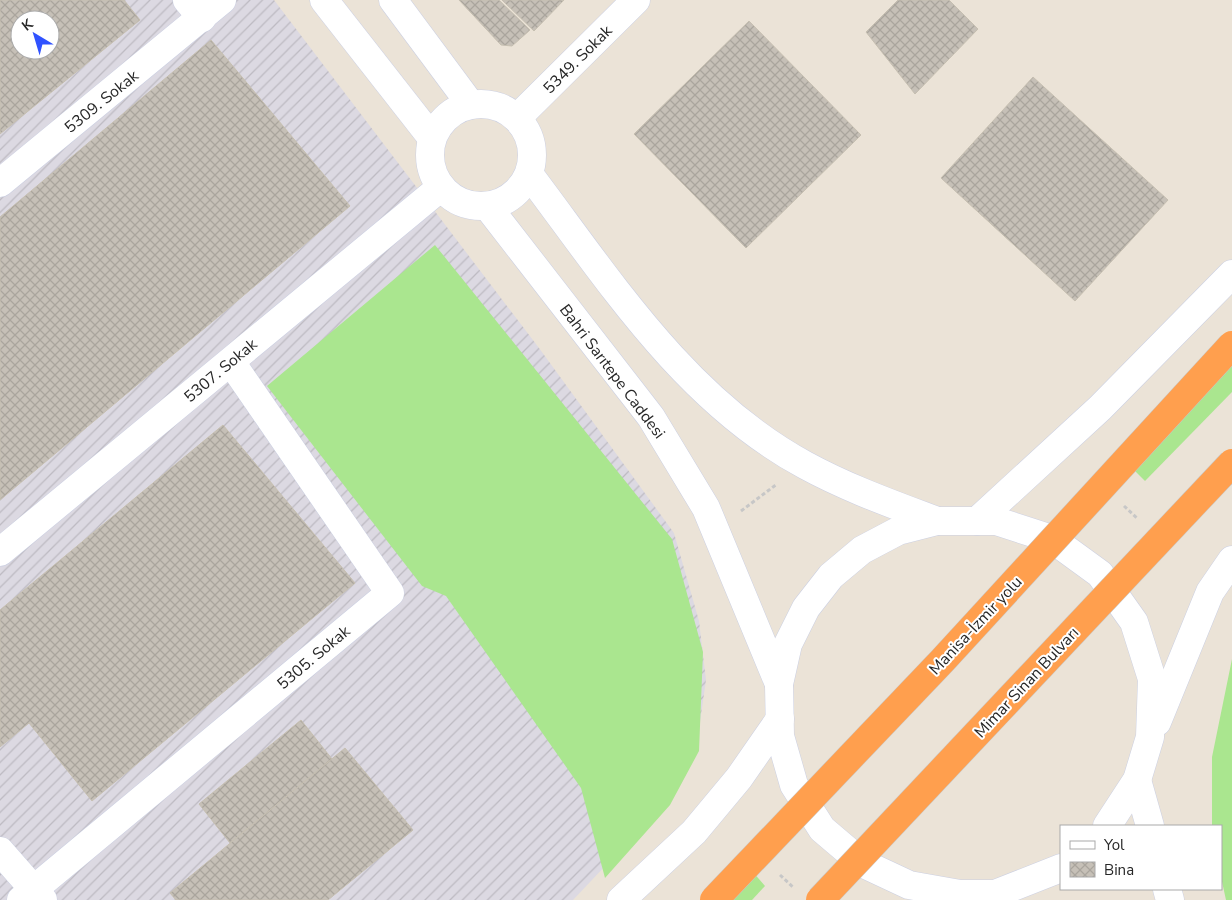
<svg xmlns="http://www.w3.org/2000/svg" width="1232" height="900" font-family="'Nunito Sans',sans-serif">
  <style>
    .industrial { fill: url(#industrial-furrows); fill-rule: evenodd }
    .grass { fill: #aae68f }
    .building { fill: url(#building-cross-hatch); stroke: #c6bfb1; fill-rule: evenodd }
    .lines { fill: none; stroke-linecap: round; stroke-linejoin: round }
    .street-casing { stroke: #ccd0e2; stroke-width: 29 }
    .secondary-casing { stroke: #ccd0e2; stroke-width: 29 }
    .path { stroke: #c7c7c7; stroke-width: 3; stroke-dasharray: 4 2.5; stroke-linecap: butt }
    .street { stroke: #fff; stroke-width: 28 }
    .secondary { stroke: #fff; stroke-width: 28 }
    .highway-bridge-casing { stroke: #c7c7c7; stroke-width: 29; stroke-linecap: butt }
    .highway-bridge { stroke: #ff9f4e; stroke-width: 28 }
    .labels { text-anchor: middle; stroke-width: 4; stroke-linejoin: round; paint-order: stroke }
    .street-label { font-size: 16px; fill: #272727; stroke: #fff }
  </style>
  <defs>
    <pattern id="industrial-furrows" width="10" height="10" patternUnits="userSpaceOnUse" patternTransform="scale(1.25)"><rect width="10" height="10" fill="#dcd9e2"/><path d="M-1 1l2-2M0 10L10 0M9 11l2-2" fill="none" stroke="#bdbac2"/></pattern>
    <pattern id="building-cross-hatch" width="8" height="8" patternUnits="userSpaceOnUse" patternTransform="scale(1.25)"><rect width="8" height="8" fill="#c6c0b7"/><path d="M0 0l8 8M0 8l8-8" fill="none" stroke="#aaa59d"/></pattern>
  </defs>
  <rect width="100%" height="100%" fill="#ebe3d7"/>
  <path class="industrial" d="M0,0h274l265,348 135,185 25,88 7,59 -9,63 -88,119 -36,38h-573zM20,20h30v30h-30z"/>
  <g class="grass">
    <path d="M435,245l237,294 31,113 -4,99 -29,54 -65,73 -24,-90 -135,-192 -24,-10 -155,-200z"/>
    <path d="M1232,364v28l-87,89 -13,-13z"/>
    <path d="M1232,659v241h-6l-5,-23v-51h-9v-69z"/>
    <path d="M751,870l14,16 -13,14h-29z"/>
  </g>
  <g class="building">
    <path d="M0,0h124l16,20 -140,114zM20,20h30v30h-30z"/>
    <path d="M459,0h40l31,30 -18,16 -11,-1z"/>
    <path d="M502,0h62l-30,31z"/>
    <path d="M898,0h51l29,29 -63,65 -49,-62z"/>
    <path d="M749,21l112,114 -115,113 -112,-114z"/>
    <path d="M211,40l139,166 -350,294v-283z"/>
    <path d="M1033,77l135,123 -93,101 -134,-123z"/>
    <path d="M223,425l132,158 -263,218 -63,-78 -29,24v-137z"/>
    <path d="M301,720l31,39 -102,84 -31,-39z"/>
    <path d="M345,748l68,82 -85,70h-152l-6,-7z"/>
  </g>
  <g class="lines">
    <defs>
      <g id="street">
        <path d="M187,0l15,18"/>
        <path d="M517,118l119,-118"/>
        <path d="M0,183l222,-183"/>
        <path d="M0,851l43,49"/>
        <path d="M21,900l369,-307 -159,-231"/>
      </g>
      <g id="secondary">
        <path d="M324,0l108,138"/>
        <path d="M393,0l78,105"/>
        <circle cx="481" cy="155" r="51"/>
        <path d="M529,174c80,106 156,226 276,291 42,23 87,39 132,56"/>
        <path d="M488,207l163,210 55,91 73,176"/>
        <path d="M977,521l123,-113 132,-134"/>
        <path d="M0,552l440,-364"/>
        <path d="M1157,722l53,-130 22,-32"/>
        <path d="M1137,780l13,46"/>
        <path d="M1061,868l-66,26h-35l-51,-9 -47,-22 -40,-34 -28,-44 -14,-49 -1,-52 9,-40 18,-36 25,-32 31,-26 36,-19 39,-10h59l56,18 48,35 34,48 18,57 -2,58 -13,43 -30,46"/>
        <path d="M1167,889l3,11"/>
        <path d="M621,900l73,-68 45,-54 41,-59"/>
      </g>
    </defs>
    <use href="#street" class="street-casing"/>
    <use href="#secondary" class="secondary-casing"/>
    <g class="path">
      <path d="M1124,506l14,13"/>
      <path d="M741,511l36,-27"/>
      <path d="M780,875l14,13"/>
    </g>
    <use href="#street" class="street"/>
    <use href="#secondary" class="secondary"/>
    <defs>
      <g id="highway-bridge">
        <path d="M714,900l228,-239 290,-316"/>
        <path d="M820,900l412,-437"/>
      </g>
    </defs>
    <use href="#highway-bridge" class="highway-bridge-casing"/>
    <use href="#highway-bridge" class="highway-bridge"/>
  </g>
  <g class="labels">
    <g class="street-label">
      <text transform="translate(577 59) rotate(-45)" y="6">5349. Sokak</text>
      <text transform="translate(101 101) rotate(-39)" y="6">5309. Sokak</text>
      <text transform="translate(220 370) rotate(-40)" y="6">5307. Sokak</text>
      <text transform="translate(613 371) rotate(53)" y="6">Bahri Sarıtepe Caddesi</text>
      <text transform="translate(975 625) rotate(-47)" y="6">Manisa-İzmir yolu</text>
      <text transform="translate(313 657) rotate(-40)" y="6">5305. Sokak</text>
      <text transform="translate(1026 682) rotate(-47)" y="6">Mimar Sinan Bulvarı</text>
    </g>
  </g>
  <rect x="1060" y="825" width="162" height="65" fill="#ffffff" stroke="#a9a9a9"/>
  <rect x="1070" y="841" width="25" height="8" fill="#ffffff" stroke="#a9a9a9"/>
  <text x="1104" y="850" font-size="15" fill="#272727">Yol</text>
  <rect x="1070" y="862" width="25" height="15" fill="url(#building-cross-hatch)" stroke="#a9a9a9"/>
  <text x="1104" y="875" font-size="15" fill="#272727">Bina</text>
  <g transform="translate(35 35) rotate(322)"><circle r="24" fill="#ffffff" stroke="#a9a9a9"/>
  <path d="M0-4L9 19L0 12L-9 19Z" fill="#3052ff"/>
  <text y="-8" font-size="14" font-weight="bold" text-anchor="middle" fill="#272727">K</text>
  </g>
</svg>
